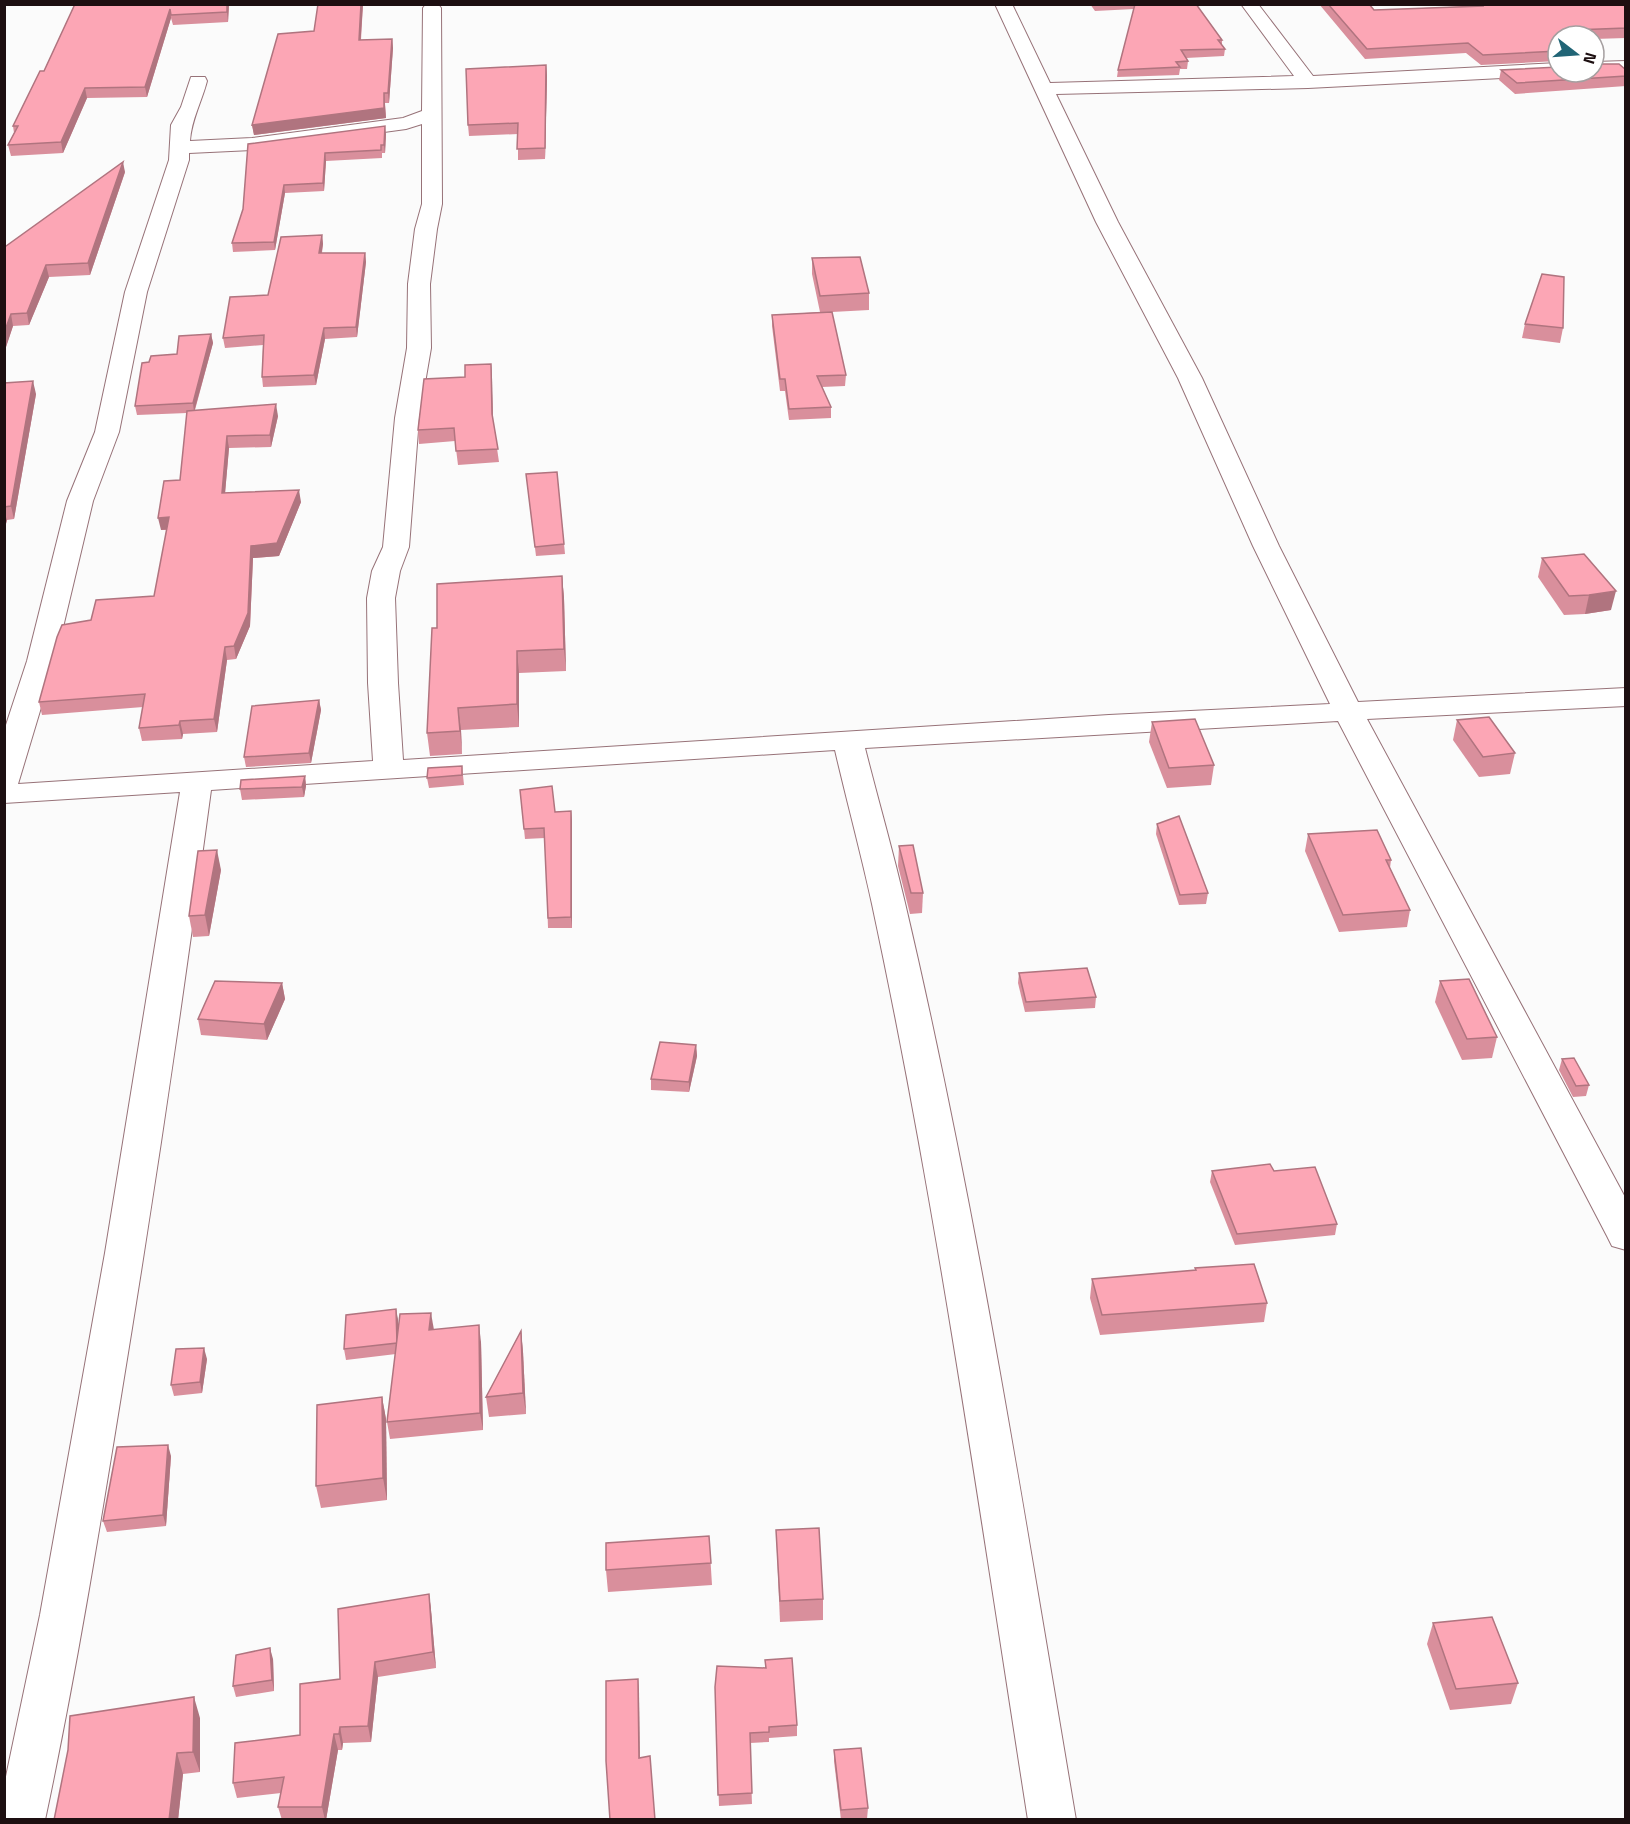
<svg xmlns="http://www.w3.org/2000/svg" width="1630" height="1824" font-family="'Titillium Web',sans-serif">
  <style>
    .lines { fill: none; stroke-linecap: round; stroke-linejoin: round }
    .street-casing { stroke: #977278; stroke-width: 2 }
    .street { fill: #fff; fill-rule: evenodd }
    .wall { fill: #d98f9c }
    .shaded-wall { fill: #b0747f }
    .building { fill: #fca6b5; stroke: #b0747f; stroke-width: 1.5 }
  </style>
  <rect width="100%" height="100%" fill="#fbfbfb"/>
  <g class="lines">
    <defs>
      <g id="street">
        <path d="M426,4h12l3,4 1,196 -5,25 -7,55 1,64 -12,70 -10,129 -9,24 -5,27 3,85 5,77 706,-45 221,-11 -77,-158 -75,-168 -82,-156 -101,-218h17l38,79 244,-7 -53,-72h17l55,72 245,-13v9h7l-7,3 -250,13 -252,6 62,128 84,156 77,168 79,156 268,-14v18l-259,13 259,480v51l-14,-4 -5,-10 -269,-515 -473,27c13,52 28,103 40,155 71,302 119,610 171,917h-48c-48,-306 -91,-613 -156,-916 -11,-51 -25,-102 -37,-154l-624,40c-27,203 -57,405 -90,606 -23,142 -46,283 -76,424h-41v-34l36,-171 65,-362 75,-461 -176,11v-72l23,-70 40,-160 28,-69 30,-140 44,-132 2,-35 10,-18 10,-30h14l2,4c-5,20 -16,39 -17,60l62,-3 151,-20 19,-7 1,-103zM422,124v80l-7,25 -7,55 -1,64 -12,70 -12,129 -11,24 -5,27 1,85 5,78 -355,23 37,-123 38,-160 26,-69 28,-140 42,-132v-7l63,-3 154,-21z"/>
        <path d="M1626,61v11h-38h6v-10z"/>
      </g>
    </defs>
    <use href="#street" class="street-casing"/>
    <use href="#street" class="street"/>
  </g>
  <g class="wall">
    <path d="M75,4h154l-1,18 -55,3 -2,-7 -24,79 -60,1 -24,55 -52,3 -3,-11 6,-12 -1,-7 31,-55z"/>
    <path d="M318,4h45l-2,36 31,-1 1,9 -4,55h-4l1,15 -132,17 -2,-10 62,-94z"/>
    <path d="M1090,4h106l26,36v5l3,4 -1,7 -38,2 2,3 -1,8h-7l-1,6 -62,2 1,-7 16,-61 -39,2z"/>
    <path d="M1319,4h50l5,6 98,-4 -1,-2h155v34l-32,1v-3h-36v25l-77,4 -15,-12 -101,6z"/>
    <path d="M1594,45l4,15h-4v4l32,6v16l-111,8 -16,-14 2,-10 57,2z"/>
    <path d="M546,65l1,11 -2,83 -27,1v-26l-49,2 -1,-11z"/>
    <path d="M386,134l-1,19h-3v5l-56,3 -2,30 -39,2 -10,57 -42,2 -1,-9 11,-34 5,-65z"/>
    <path d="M125,172l-35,103 -41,2 -20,48 -16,1 -9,27 2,-107z"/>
    <path d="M322,235l1,9 -1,9h43l1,9 -9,75 -32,2 -9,46 -53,2 -1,-10 1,-32 -38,3 -2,-10 45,-43z"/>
    <path d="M812,258l57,35v17l-37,2 14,63 -1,11 -23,1 9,20v11l-42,2 -4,-29h-5l-8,-65v-11l48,-3 -8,-38z"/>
    <path d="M1525,324l38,4 -3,15 -38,-5z"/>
    <path d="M211,334l2,9 -18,67 83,6 -7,31 -42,1 -4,45 76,9 -22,54 -26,2 -3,68 -14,33 -9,1 -10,72 -34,2 -1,5 -40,2 -3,-13 4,-21 -101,8 -3,-13 52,-82 63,-24 13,-66h-6l19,-50 7,-67 -50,2 -2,-9 14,-44 28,-8z"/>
    <path d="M491,364l2,57 6,41 -41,3 -3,-24 -36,3 -1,-14 47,-53z"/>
    <path d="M4,383l32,11 -22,125 -7,1 -3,11z"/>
    <path d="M557,472l8,82 -29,2 -10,-82z"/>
    <path d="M1542,558l69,52 -26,4 -21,1 -26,-38z"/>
    <path d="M562,576l2,22 2,73 -47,2v54l-58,3 1,24 -32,2 -3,-23 10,-105z"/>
    <path d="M319,700l2,10 -10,53 -65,4 -2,-10z"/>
    <path d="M1457,720l58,33 -5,21 -31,3 -26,-37z"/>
    <path d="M1152,722l62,43 -3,20 -44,3 -18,-46z"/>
    <path d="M462,766l2,19 -35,3 -2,-10z"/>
    <path d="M305,776l1,10 -2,11 -62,3 -2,-11z"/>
    <path d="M520,790l35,22 16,-1 1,11v106h-24l-3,-90 -20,1z"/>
    <path d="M1157,824l51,69 -2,11 -27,1 -23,-71z"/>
    <path d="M1308,834l83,26 -1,8 20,42 -3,17 -68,5 -34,-81z"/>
    <path d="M899,846l24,47 -1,20 -12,1 -12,-48z"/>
    <path d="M221,870l-12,66 -16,1 -4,-21z"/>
    <path d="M1019,973l77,24 -1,11 -70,4 -7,-29z"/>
    <path d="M1440,981l57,56 -5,21 -30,2 -27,-58z"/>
    <path d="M282,983l3,16 -18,41 -66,-5 -3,-16z"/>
    <path d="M696,1045l1,11 -8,36 -38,-2v-11z"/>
    <path d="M1562,1059l27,26 -3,11 -13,1 -14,-27z"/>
    <path d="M1212,1171h62l63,53 -2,11 -100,10 -25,-63z"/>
    <path d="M1195,1268l72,35 -3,19 -164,13 -10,-37 2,-19 103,-8z"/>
    <path d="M398,1319v14l36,-4 47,13 2,88 -93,9 -3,-17 9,-68 -50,6 -2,-11z"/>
    <path d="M521,1331l2,21 3,62 -37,3 -3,-20z"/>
    <path d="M207,1359l-5,34 -28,3 -3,-11z"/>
    <path d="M382,1397l4,22 1,81 -66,8 -5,-22z"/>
    <path d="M171,1456l-5,70 -59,6 -4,-11z"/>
    <path d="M776,1530l47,69v21l-43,2z"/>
    <path d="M709,1536l3,49 -104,7 -2,-22z"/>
    <path d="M429,1594l2,16 5,58 -58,9 -7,65 -28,1 -1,7h-4l-12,70h-44l-4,-13 3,-14 -44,5 -4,-15 67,-48 40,-56z"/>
    <path d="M1433,1623l85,60 -7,21 -61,6 -23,-66z"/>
    <path d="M273,1659l1,32 -38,6 -3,-11z"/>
    <path d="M715,1687l82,38v11l-28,2v4l-19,1 2,61 -33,2z"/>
    <path d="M200,1718v54l-17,2 -5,46h-124z"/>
    <path d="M834,1750l34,58 -1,11 -26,1 -7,-59z"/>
  </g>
  <g class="shaded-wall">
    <path d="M227,4h2l-1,18 -1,-10z"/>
    <path d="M361,4h2l-3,45 -1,-9z"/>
    <path d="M170,9l1,9 -24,79 -2,-10z"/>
    <path d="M392,39l1,9 -4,55 -1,-10z"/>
    <path d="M1600,50l-2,10h-4v-9z"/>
    <path d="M546,65l1,11 -2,83v-11z"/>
    <path d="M85,88l2,10 -24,55 -2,-11z"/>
    <path d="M384,93l2,25 -132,17 -2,-10z"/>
    <path d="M385,126l1,8 -1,19 -1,-8z"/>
    <path d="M325,153l1,8 -2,30 -1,-8z"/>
    <path d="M123,162l2,10 -35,103 -2,-12z"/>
    <path d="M284,185l1,8 -10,57 -1,-8z"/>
    <path d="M322,235l1,9 -3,18 -1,-9z"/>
    <path d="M365,253l1,9 -9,75 -1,-10z"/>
    <path d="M46,265l3,12 -20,48 -2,-12z"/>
    <path d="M11,314l2,12 -9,27v-20z"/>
    <path d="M324,328l1,11 -9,46 -2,-10z"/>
    <path d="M211,334l2,9 -19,69 -1,-9z"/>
    <path d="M491,364l1,13 1,50 -1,-13z"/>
    <path d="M33,381l3,13 -22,125 -3,-13z"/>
    <path d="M276,404l2,12 -7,31 -1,-12z"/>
    <path d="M227,436l2,12 -5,57 -2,-12z"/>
    <path d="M299,490l2,12 -22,54 -26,2 -3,68 -14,33 -2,-13 17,-100z"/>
    <path d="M4,511l3,9 -3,11z"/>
    <path d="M169,517l2,12 -10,1 -3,-12z"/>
    <path d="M562,576l2,22 2,73 -2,-22z"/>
    <path d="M1616,591l-5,19 -26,4 4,-19z"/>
    <path d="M225,647l2,13 -10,72 -3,-13z"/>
    <path d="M517,651l2,22v54l-2,-23z"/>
    <path d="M319,700l2,10 -10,53 -2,-10z"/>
    <path d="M458,708l3,22 1,24z"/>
    <path d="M180,721l3,13 -1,5 -3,-14z"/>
    <path d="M305,776l1,10 -2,11 -2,-10z"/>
    <path d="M571,811l1,11v106l-1,-11z"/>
    <path d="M217,850l4,20 -12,66 -4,-21z"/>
    <path d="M282,983l3,16 -18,41 -3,-16z"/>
    <path d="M696,1045l1,11 -8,36v-10z"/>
    <path d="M396,1309l2,10 1,35 -2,-11z"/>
    <path d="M431,1313l3,17h-5z"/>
    <path d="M479,1325l2,17 2,88 -3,-17z"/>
    <path d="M521,1331l2,21 3,62 -3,-21z"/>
    <path d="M204,1348l3,11 -5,34 -2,-11z"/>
    <path d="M382,1397l4,22 1,81 -4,-22z"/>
    <path d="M168,1445l3,11 -5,70 -3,-11z"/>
    <path d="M429,1594l2,16 5,58 -3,-16z"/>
    <path d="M270,1648l3,11 1,32 -2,-11z"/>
    <path d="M375,1662l3,15 -7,65 -3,-16z"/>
    <path d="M638,1679l1,11 1,78 -1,-10z"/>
    <path d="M194,1697l6,21v54l-7,-20z"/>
    <path d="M340,1727l3,16 -1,7 -3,-16z"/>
    <path d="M334,1734l4,16 -12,70h-1l-3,-13z"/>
    <path d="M177,1753l6,21 -5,46h-9z"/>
  </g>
  <g class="building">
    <path d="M75,4h152v8l-56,3 -1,-6 -25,78 -60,1 -24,54 -53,3 10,-19h-5l27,-55h4z"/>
    <path d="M318,4h43l-2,36 33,-1 -4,54h-4v15l-132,17 26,-91 36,-3z"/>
    <path d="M1135,4h61l26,36h-4l7,9 -44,1 7,11 -12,1 4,5 -62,3z"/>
    <path d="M1328,4h41l5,6 109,-4 -1,-2h144v24l-51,2 8,6h-25v15l-75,4 -15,-12 -101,6z"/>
    <path d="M1594,45l6,5 -6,1v13h25l7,6v6l-109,7 -16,-13 57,-3v5h36z"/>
    <path d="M546,65l-1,83 -28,1 1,-26 -50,2 -2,-56z"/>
    <path d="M385,126l-1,19h-3v5l-56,3 -2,30 -39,2 -10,57 -42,1 11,-34 5,-65z"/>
    <path d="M123,162l-35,101 -42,2 -19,48 -16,1 -7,19v-87h2z"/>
    <path d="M322,235l-3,18h46l-9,74 -32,1 -10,47 -52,2 2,-42 -41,3 7,-41 38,-2 13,-58z"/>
    <path d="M860,257l9,36 -49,3 -8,-38z"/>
    <path d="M1542,274l22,3 -1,51 -38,-4z"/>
    <path d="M832,312l14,63 -29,1 14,31 -42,2 -4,-30h-5l-8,-64z"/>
    <path d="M211,334l-18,69 -58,3 7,-43 7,-1 2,-6 26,-2 2,-18z"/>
    <path d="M491,364l1,50 6,35 -42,2 -2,-23 -36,2 6,-51 41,-2v-12z"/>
    <path d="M33,381l-22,125 -7,1v-124z"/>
    <path d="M276,404l-6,31 -43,1 -5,57 77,-3 -22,53 -26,3 -3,67 -14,33 -9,1 -11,72 -34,2 -1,4 -40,3 6,-34 -106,8 18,-65 5,-12 29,-5 5,-20 58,-4 15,-79 -11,1 6,-37 16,-1 7,-69z"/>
    <path d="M557,472l7,72 -29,3 -9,-73z"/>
    <path d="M1584,554l32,37 -27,4 -20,1 -27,-38z"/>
    <path d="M562,576l2,73 -47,2v53l-59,4 2,23 -33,2 5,-105h5v-44z"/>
    <path d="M319,700l-10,53 -65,4 8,-51z"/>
    <path d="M1489,717l26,36 -32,4 -26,-37z"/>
    <path d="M1195,719l19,46 -45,3 -17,-46z"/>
    <path d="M462,766v9l-35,3 1,-10z"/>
    <path d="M305,776l-3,11 -62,2 1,-9z"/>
    <path d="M552,786l3,26 16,-1v106l-23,1 -4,-90 -20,1 -4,-39z"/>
    <path d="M1179,816l29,77 -28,2 -23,-71z"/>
    <path d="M1377,830l14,30h-5l24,50 -67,5 -35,-81z"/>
    <path d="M913,845l10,48h-12l-12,-47z"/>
    <path d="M217,850l-12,65 -16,1 9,-65z"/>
    <path d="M1087,968l9,29 -70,5 -7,-29z"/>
    <path d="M1469,979l28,58 -30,2 -27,-58z"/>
    <path d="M215,981l67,2 -18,41 -66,-5z"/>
    <path d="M660,1042l36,3 -7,37 -38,-3z"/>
    <path d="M1574,1058l15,27 -13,1 -14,-27z"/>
    <path d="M1270,1164l4,7 41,-4 22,57 -100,10 -25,-63z"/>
    <path d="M1254,1264l13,39 -165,12 -10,-36 104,-9 -1,-2z"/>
    <path d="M396,1309l1,34 -53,6 2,-34z"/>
    <path d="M431,1313l-2,17 50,-5 1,88 -93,9 13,-108z"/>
    <path d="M521,1331l2,62 -37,4z"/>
    <path d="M204,1348l-4,34 -29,3 5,-36z"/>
    <path d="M382,1397l1,81 -67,8 1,-81z"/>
    <path d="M168,1445l-5,70 -60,6 14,-74z"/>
    <path d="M819,1528l4,71 -43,2 -4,-71z"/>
    <path d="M709,1536l2,27 -105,7v-27z"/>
    <path d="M429,1594l4,58 -58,10 -7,64 -28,1 -1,7h-5l-12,73h-44l6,-30 -51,6 2,-40 65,-8v-51l40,-5 -2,-70z"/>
    <path d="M1492,1617l26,66 -62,6 -23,-66z"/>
    <path d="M270,1648l2,32 -39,6 3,-31z"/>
    <path d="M792,1658l5,67 -28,2v5l-19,1 2,60 -34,2 -3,-108 2,-21 49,2 -1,-8z"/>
    <path d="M638,1679l1,79 11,-2 5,64h-45l-4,-59v-80z"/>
    <path d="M194,1697l-1,55 -16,1 -8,67h-115l14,-70 2,-34z"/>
    <path d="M861,1748l7,60 -27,2 -7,-60z"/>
  </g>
  <rect width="1630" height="1824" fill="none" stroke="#1d0f11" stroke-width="12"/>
  <g transform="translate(1576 54) rotate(107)"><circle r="28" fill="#ffffff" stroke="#a59fa0" stroke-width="1.5"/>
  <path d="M0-4.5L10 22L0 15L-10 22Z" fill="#216576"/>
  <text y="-9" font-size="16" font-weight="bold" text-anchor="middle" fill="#1d0f11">N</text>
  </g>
</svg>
